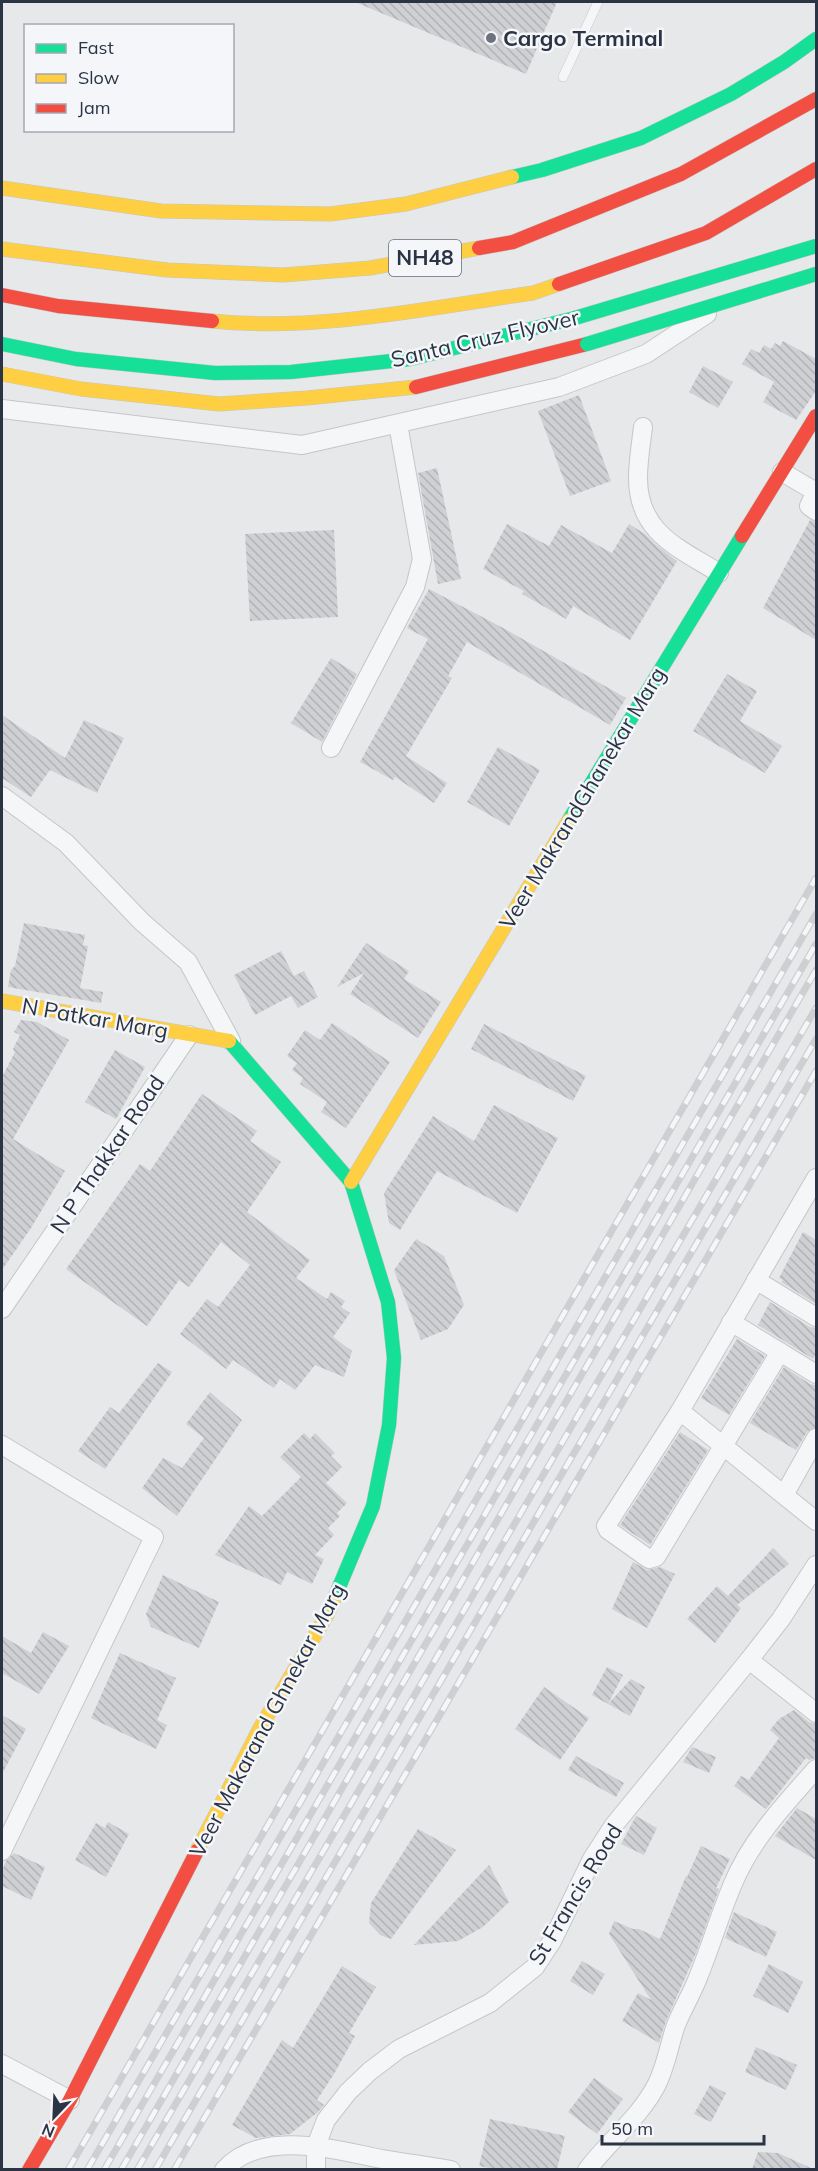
<svg xmlns="http://www.w3.org/2000/svg" width="818" height="2171" font-family="Mulish,sans-serif">
  <style>
    .building { fill: url(#building-back-hatch) }
    .lines { fill: none; stroke-linecap: round; stroke-linejoin: round }
    .lane-casing { stroke: #c4c6c8; stroke-width: 10 }
    .street-casing { stroke: #c4c6c8; stroke-width: 20 }
    .fast-casing { stroke: #c4c6c8; stroke-width: 15 }
    .slow-casing { stroke: #c4c6c8; stroke-width: 15 }
    .jam-casing { stroke: #c4c6c8; stroke-width: 15 }
    .lane { stroke: #f5f6f7; stroke-width: 9 }
    .street { stroke: #f5f6f7; stroke-width: 18 }
    .fast { stroke: #16e098; stroke-width: 14 }
    .slow { stroke: #ffcf43; stroke-width: 14 }
    .jam { stroke: #f24e42; stroke-width: 14 }
    .rail-casing { stroke: #cecfd2; stroke-width: 7 }
    .rail { stroke: #f4f6f9; stroke-width: 4.5; stroke-dasharray: 14; stroke-linecap: butt }
    .fast-bridge-casing { stroke: #c2c5c8; stroke-width: 15; stroke-linecap: butt }
    .fast-bridge { stroke: #16e098; stroke-width: 14 }
    .poi-dot { fill: #6c737f; stroke: #f4f6f9; stroke-width: 2 }
    .labels { text-anchor: middle; stroke-width: 5; stroke-linejoin: round; paint-order: stroke }
    .shield { fill: #f4f6f9; stroke: #676e7b; stroke-width: 1.5 }
    .shield-label { font-size: 21px; font-weight: bold; fill: #2b3445 }
    .poi-label { font-size: 22px; font-weight: bold; fill: #2b3445; stroke: #f4f6f9; text-anchor: start }
    .street-label { font-size: 22px; fill: #2b3445; stroke: #f4f6f9 }
  </style>
  <defs>
    <pattern id="building-back-hatch" width="6" height="6" patternUnits="userSpaceOnUse" patternTransform="scale(1.5)"><rect width="6" height="6" fill="#ced0d3"/><path d="M-1 5l2 2M0 0l6 6M5-1l2 2" fill="none" stroke="#b1b3b6"/></pattern>
  </defs>
  <rect width="100%" height="100%" fill="#e6e8ea"/>
  <g class="building">
    <path d="M355,2h202l-31,72z"/>
    <path d="M783,341l33,18v32l-20,29 -33,-18 11,-20 -32,-18 9,-15 8,4 5,-8 7,4 4,-6 5,3z"/>
    <path d="M703,366l30,16 -15,26 -29,-16z"/>
    <path d="M579,395l32,86 -41,15 -32,-85z"/>
    <path d="M437,468l24,111 -23,5 -20,-111z"/>
    <path d="M810,520l6,2v118l-53,-32z"/>
    <path d="M507,524l42,22 12,-21 51,28 17,-29 16,10 11,11 21,16 -47,79 -57,-34 -7,13 -44,-25 2,-3 -41,-22z"/>
    <path d="M334,530l4,87 -88,4 -5,-87z"/>
    <path d="M429,589l76,40 121,69 -16,27 -143,-83 -19,34 4,2 -46,78 41,27 -13,20 -39,-26 -2,3 -33,-18 68,-123 -21,-11z"/>
    <path d="M331,658l26,16 -35,68 -31,-19z"/>
    <path d="M727,674l30,17 -17,30 42,25 -17,27 -72,-42z"/>
    <path d="M2,715l63,43 19,-38 40,18 -27,55 -47,-23 -19,27 -29,-19z"/>
    <path d="M498,747l42,23 -31,56 -42,-24z"/>
    <path d="M24,923l61,12 -2,10 5,1 -8,42 23,4 -2,11 -93,-16 3,-17 4,-4z"/>
    <path d="M366,943l43,28 -5,8 37,23 -23,36 -68,-44 14,-21 -27,14z"/>
    <path d="M281,951l13,25 10,-5 14,26 -20,11 -7,-12 -36,19 -21,-40z"/>
    <path d="M21,1020l16,2 32,18 -56,99 52,32 -34,57 -29,42v-193l13,-25 -2,-3 7,-14 -6,-3z"/>
    <path d="M332,1023l58,39 -44,66 -25,-16 6,-10 -27,-18 3,-6 -11,-8 5,-7 -10,-7 18,-26 15,10z"/>
    <path d="M484,1024l102,52 -13,25 -102,-52z"/>
    <path d="M115,1050l30,17 -29,52 -31,-17z"/>
    <path d="M202,1094l55,37 -7,10 31,21 -34,50 63,48 -14,18 31,21 4,-7 14,9 -4,6 9,6 -17,24 19,14 -8,26 -29,-12 -20,25 -15,-11 -6,9 -41,-28 -7,9 -46,-35 27,-35 11,8 32,-42 -29,-23 -32,45 -10,-7 -32,46 -81,-57 74,-105 10,7z"/>
    <path d="M494,1105l64,33 -41,75 -80,-42 -37,59 -11,-7 -5,-30 49,-77 41,25z"/>
    <path d="M803,1232l13,8v64l-35,-22 2,-2 -4,-2z"/>
    <path d="M416,1239l28,17 20,49 -16,24 -27,11 -27,-70z"/>
    <path d="M770,1302l40,25 6,1v25l-3,6 -55,-34z"/>
    <path d="M737,1339l28,17 -36,59 -28,-17z"/>
    <path d="M158,1363l14,9 -67,97 -27,-18 32,-44 9,6z"/>
    <path d="M784,1367l26,17 6,1v42l-9,5 -11,18 -46,-27z"/>
    <path d="M210,1392l32,28 -65,96 -35,-28 21,-30 19,10 22,-30 -18,-14z"/>
    <path d="M680,1432l28,18 -58,95 -30,-20z"/>
    <path d="M304,1433l6,6 5,-6 20,20 -4,3 11,11 -16,16 21,20 -10,10 3,3 -12,12 6,7 -19,20 9,4 -12,25 -25,-12 -6,13 -66,-30 34,-49 13,10 39,-39 -21,-20z"/>
    <path d="M773,1548l16,16 -52,41 4,3 -26,35 -28,-24 30,-33 11,10z"/>
    <path d="M633,1562l14,8 13,-3 15,7 -28,54 -35,-19z"/>
    <path d="M163,1575l56,27 -20,46 -48,-21 -5,-13z"/>
    <path d="M43,1632l26,14 -30,48 -37,-21v-37l29,17z"/>
    <path d="M120,1653l56,25 -19,42 10,5 -11,24 -65,-31z"/>
    <path d="M607,1667l16,8 -15,29 -16,-9z"/>
    <path d="M631,1679l14,8 -15,29 -22,-12z"/>
    <path d="M544,1687l45,31 -29,42 -45,-31z"/>
    <path d="M794,1710l15,12 7,2v34l-7,2 -3,-2 -40,51 -32,-23 7,-10 8,4 30,-42 -9,-8 9,-11z"/>
    <path d="M2,1715l24,14 -24,45z"/>
    <path d="M692,1747l24,10 -7,16 -26,-11z"/>
    <path d="M576,1756l48,27 -8,14 -48,-27z"/>
    <path d="M797,1808l19,11v41l-41,-24z"/>
    <path d="M636,1816l21,12 -13,27 -23,-11z"/>
    <path d="M108,1822l21,12 -23,43 -31,-17 21,-37 9,5z"/>
    <path d="M418,1829l38,21 -65,89 -11,-4 -11,-12 2,-20z"/>
    <path d="M701,1846l29,13 -14,29 3,1 -23,64 -30,68 -7,22 -37,-22 16,-28 13,7 -42,-66 5,-13 19,8h6l21,10 26,-63 1,1z"/>
    <path d="M14,1853l31,14 -14,33 -29,-14v-15l4,-10z"/>
    <path d="M489,1865l20,37 -26,25 -25,14 -44,4z"/>
    <path d="M734,1912l43,20 -11,25 -41,-19z"/>
    <path d="M582,1961l23,13 -12,21 -23,-14z"/>
    <path d="M769,1964l34,18 -15,31 -35,-17z"/>
    <path d="M342,1966l34,21 -27,46 6,3 -21,38 -17,26 7,5 -6,7 -28,22 -34,4 -24,-13 50,-85 11,8z"/>
    <path d="M756,2047l41,18 -11,25 -41,-18z"/>
    <path d="M594,2078l29,21 -26,35 -29,-22z"/>
    <path d="M710,2085l16,8 -15,29 -17,-8z"/>
    <path d="M490,2119l75,17 -8,33h-63l-15,-3z"/>
    <path d="M758,2152l20,1 35,16h-61z"/>
  </g>
  <g class="lines">
    <defs>
      <path id="lane" d="M563,77l35,-75"/>
      <g id="street">
        <path d="M2,409l300,36 257,-58 87,-33 61,-40"/>
        <path d="M643,427c-2,17 -5,34 -5,51 0,55 41,70 81,95"/>
        <path d="M782,472l34,20"/>
        <path d="M816,491l-7,15 7,5"/>
        <path d="M331,748l84,-161 7,-28 -24,-135"/>
        <path d="M2,796l64,47 76,79 46,40 43,79"/>
        <path d="M816,1178l-136,233 136,110"/>
        <path d="M756,1280l60,37"/>
        <path d="M2,1309l187,-274"/>
        <path d="M731,1322l85,52"/>
        <path d="M680,1411l-74,115 2,4 41,29 7,-2 124,-205"/>
        <path d="M2,1445l152,92 -152,314"/>
        <path d="M784,1495l32,-57"/>
        <path d="M749,1660l67,53"/>
        <path d="M2,2064l68,36"/>
        <path d="M224,2170c38,-42 111,-20 158,-11 23,4 46,7 69,11"/>
        <path d="M316,2170v-24l10,-26 22,-28 22,-21 29,-22 91,-46 45,-36 17,-26 40,-82 22,-34 135,-165 32,-41 35,-54"/>
        <path d="M587,2170c22,-29 52,-52 69,-84 10,-19 13,-41 20,-61 6,-15 15,-30 21,-45 13,-31 22,-63 35,-94 18,-45 52,-81 84,-117"/>
      </g>
      <g id="fast">
        <path d="M512,177l30,-7 99,-32 90,-44 53,-32 32,-23"/>
        <path d="M2,344l74,15 139,14 76,-1 119,-13 165,-41"/>
        <path d="M569,820l173,-284"/>
        <path d="M229,1041l122,141 37,120 6,56 -5,67 -16,81 -39,93"/>
      </g>
      <g id="slow">
        <path d="M2,188l159,23 169,3 76,-10 106,-27"/>
        <path d="M2,249l165,21 116,5 87,-7 109,-20"/>
        <path d="M212,321c107,11 216,-13 321,-28l26,-9"/>
        <path d="M2,374l79,15 138,15 88,-6 109,-11"/>
        <path d="M2,1001l227,40"/>
        <path d="M351,1182l218,-362"/>
        <path d="M197,1851l63,-123 67,-113 7,-16"/>
      </g>
      <g id="jam">
        <path d="M479,248l34,-6 168,-68 135,-75"/>
        <path d="M559,284l147,-51 110,-64"/>
        <path d="M2,295l56,11 154,15"/>
        <path d="M416,387l171,-43"/>
        <path d="M742,536l74,-120"/>
        <path d="M29,2170l41,-70 127,-249"/>
      </g>
    </defs>
    <use href="#lane" class="lane-casing"/>
    <use href="#street" class="street-casing"/>
    <use href="#fast" class="fast-casing"/>
    <use href="#slow" class="slow-casing"/>
    <use href="#jam" class="jam-casing"/>
    <use href="#lane" class="lane"/>
    <use href="#street" class="street"/>
    <use href="#fast" class="fast"/>
    <use href="#slow" class="slow"/>
    <use href="#jam" class="jam"/>
    <defs>
      <g id="rail">
        <path d="M68,2170l748,-1292"/>
        <path d="M87,2170l729,-1256"/>
        <path d="M104,2170l712,-1226"/>
        <path d="M121,2170l695,-1200"/>
        <path d="M137,2170l679,-1162"/>
        <path d="M155,2170l661,-1131"/>
        <path d="M174,2170l642,-1099"/>
      </g>
    </defs>
    <use href="#rail" class="rail-casing"/>
    <use href="#rail" class="rail"/>
    <defs>
      <g id="fast-bridge">
        <path d="M575,318l241,-72"/>
        <path d="M587,344l229,-70"/>
      </g>
    </defs>
    <use href="#fast-bridge" class="fast-bridge-casing"/>
    <use href="#fast-bridge" class="fast-bridge"/>
  </g>
  <circle class="poi-dot" cx="491" cy="38" r="6"/>
  <g class="labels">
    <rect class="shield" x="389" y="240" width="72" height="36" rx="4.5"/>
    <g class="shield-label">
      <text x="425" y="265">NH48</text>
    </g>
    <g class="poi-label">
      <text x="503" y="46">Cargo Terminal</text>
    </g>
    <g class="street-label">
      <text transform="translate(485 338) rotate(-13)" y="8">Santa Cruz Flyover</text>
      <text transform="translate(582 798) rotate(-59)" y="8">Veer MakrandGhanekar Marg</text>
      <text transform="translate(95 1018) rotate(10)" y="8">N Patkar Marg</text>
      <text transform="translate(107 1154) rotate(-56)" y="8">N P Thakkar Road</text>
      <text transform="translate(267 1720) rotate(-62)" y="8">Veer Makarand Ghnekar Marg</text>
      <text transform="translate(575 1894) rotate(-59)" y="8">St Francis Road</text>
    </g>
  </g>
  <rect width="818" height="2171" fill="none" stroke="#2b3445" stroke-width="6"/>
  <rect x="24" y="24" width="210" height="108" fill="#f4f6f9" stroke="#a4a8b1" stroke-width="1.5"/>
  <rect x="36" y="44" width="30" height="9" fill="#16e098" stroke="#a4a8b1" stroke-width="1.5"/>
  <text x="78" y="54" font-size="18" fill="#2b3445">Fast</text>
  <rect x="36" y="74" width="30" height="9" fill="#ffcf43" stroke="#a4a8b1" stroke-width="1.5"/>
  <text x="78" y="84" font-size="18" fill="#2b3445">Slow</text>
  <rect x="36" y="104" width="30" height="9" fill="#f24e42" stroke="#a4a8b1" stroke-width="1.5"/>
  <text x="78" y="114" font-size="18" fill="#2b3445">Jam</text>
  <g transform="translate(54 2117) rotate(203)" stroke="#f4f6f9" stroke-width="4.5" paint-order="stroke">
  <path d="M0-4.5L10 22L0 15L-10 22Z" fill="#2b3445"/>
  <text y="-9" font-size="16" font-weight="bold" text-anchor="middle" fill="#2b3445">N</text>
  </g>
  <path d="M602 2135v9h162v-9" fill="none" stroke="#2b3445" stroke-width="3"/>
  <text x="611" y="2135" font-size="18" fill="#2b3445" stroke="#f4f6f9" stroke-width="4.5" paint-order="stroke">50 m</text>
</svg>
